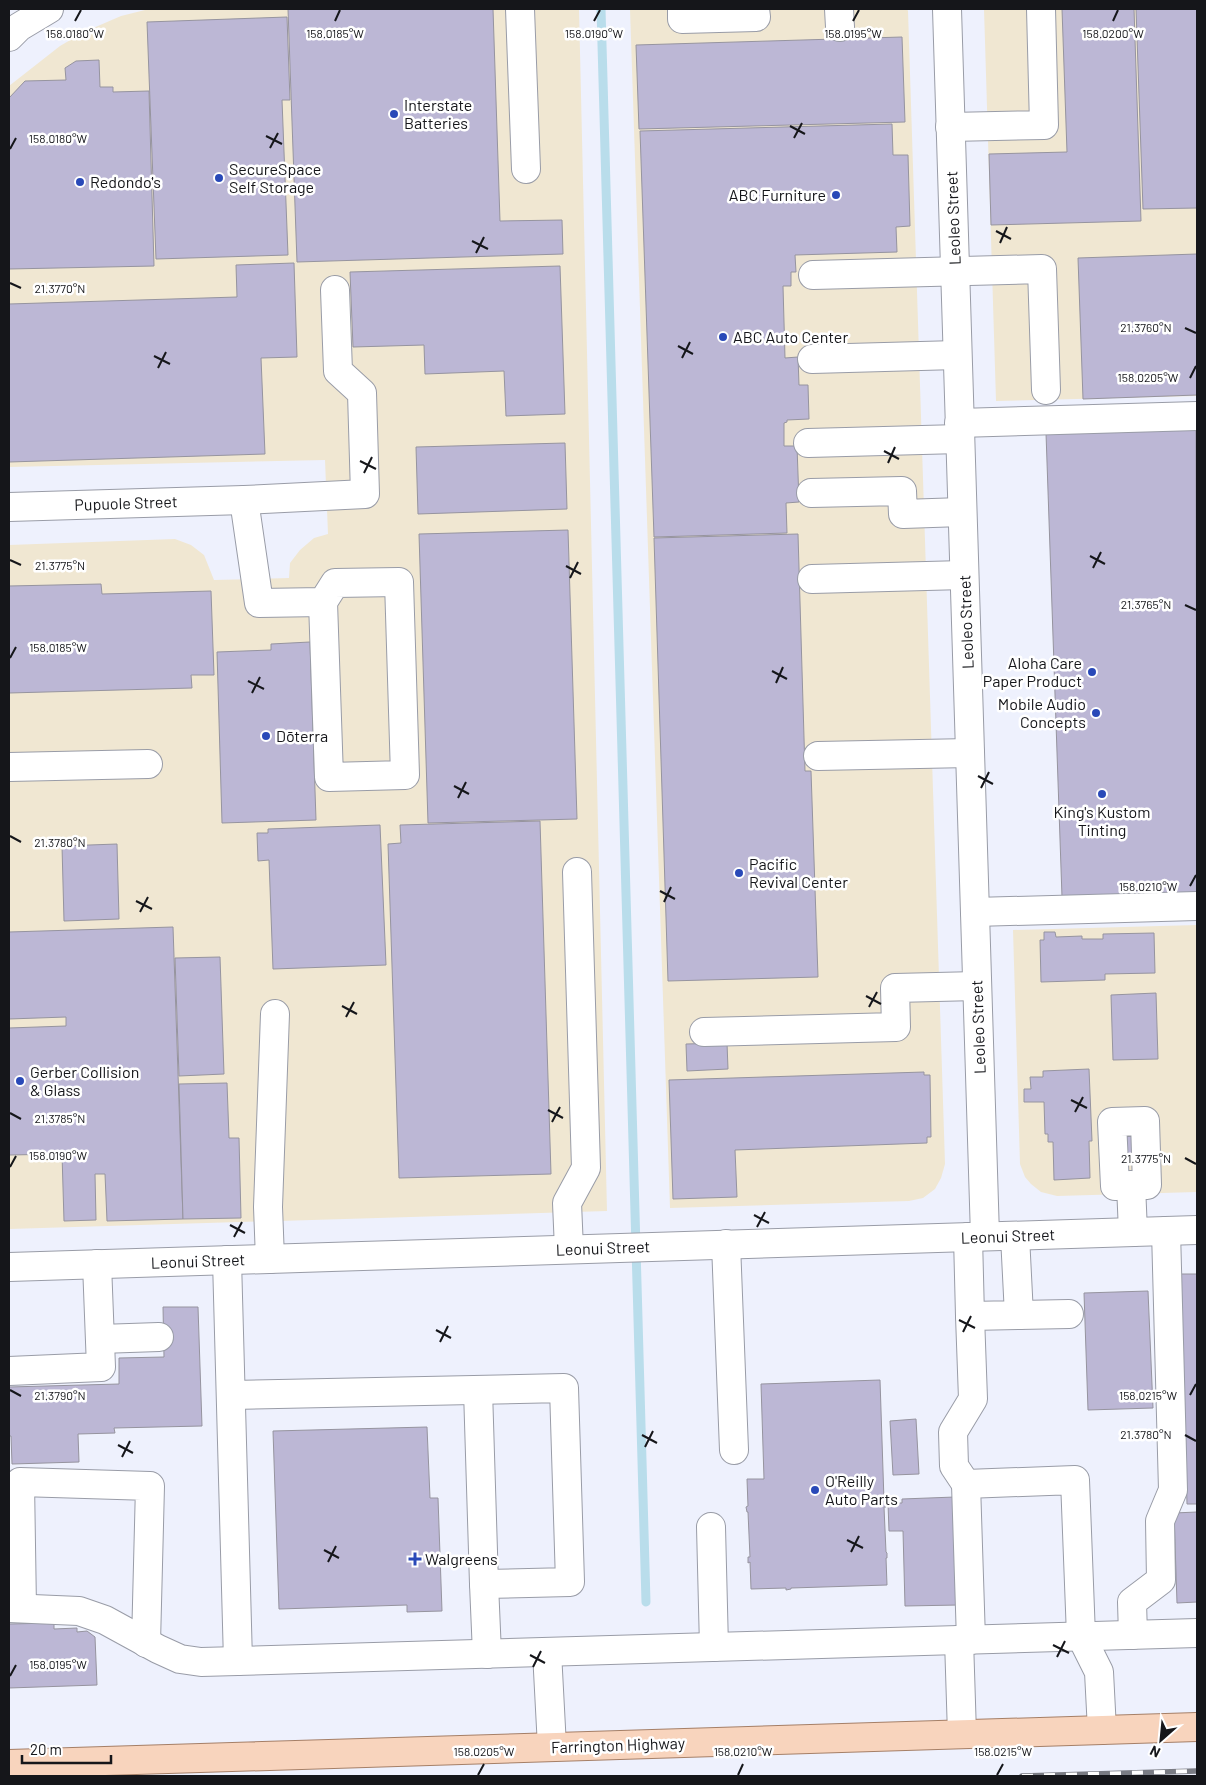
<svg xmlns="http://www.w3.org/2000/svg" width="1206" height="1785" font-family="Barlow,sans-serif">
  <style>
    .industrial { fill: #f0e7d2 }
    .lines { fill: none; stroke-linecap: round; stroke-linejoin: round }
    .stream { stroke: #b9ddeb; stroke-width: 9 }
    .building { fill: #bcb7d5; stroke: #96949f }
    .minor-casing { stroke: #999ca7; stroke-width: 30 }
    .major-casing { stroke: #a57f67; stroke-width: 30 }
    .minor { stroke: #fff; stroke-width: 28 }
    .major { stroke: #f8d4bd; stroke-width: 28 }
    .rail-casing { stroke: #7a7c84; stroke-width: 5.5 }
    .rail { stroke: #fff; stroke-width: 4; stroke-dasharray: 11; stroke-linecap: butt }
    .ticks { fill: none; stroke: #15161a; stroke-width: 2 }
    .poi-dot { fill: #2949b8; stroke: #fff; stroke-width: 2 }
    .labels { text-anchor: middle; stroke-width: 5; stroke-linejoin: round; paint-order: stroke }
    .poi-label { font-size: 16px; fill: #15161a; stroke: #fff; text-anchor: start }
    .street-label { font-size: 16px; fill: #15161a; stroke: #fff }
    .ticks-label { font-size: 12px; text-anchor: middle; fill: #15161a; stroke: #fff; stroke-width: 5; stroke-linejoin: round; paint-order: stroke }
  </style>
  <rect width="100%" height="100%" fill="#eef1fd"/>
  <g class="industrial">
    <path d="M149,9h430l28,1202 -598,18v-684l166,-6 16,6 13,10 10,25 75,-2 1,-15 10,-13 14,-12 14,-4 -3,-74 -316,7v-381l51,-40 24,-14 37,-16z"/>
    <path d="M630,9h277l1,2 37,1153 -4,14 -6,11 -12,9 -14,3 -239,7z"/>
    <path d="M984,9h213v387l-201,5z"/>
    <path d="M1197,925v267l-140,4 -16,-4 -10,-8 -6,-7 -5,-13 -7,-234z"/>
  </g>
  <g class="lines">
    <path class="stream" d="M601,9l45,1593"/>
  </g>
  <g class="building">
    <path d="M288,9h205l7,212 62,-1 1,34 -266,8z"/>
    <path d="M1062,9h72l7,212 -150,4 -2,-71 78,-2z"/>
    <path d="M1136,9h61v199l-54,1z"/>
    <path d="M287,17l3,83h-8l6,155 -132,4 -9,-237z"/>
    <path d="M902,37l3,85 -266,7 -3,-84z"/>
    <path d="M99,60l1,27h13v5l36,-1 5,175 -145,3v-171l16,-17 41,-1 -1,-12 11,-7z"/>
    <path d="M892,124l1,31h15l2,71 -14,1 1,25 -102,3 1,17h-5v14h-8l2,72 13,-1 1,28h9l1,34 -22,1v2l-3,1v23h13l2,56 -13,1 1,30 -133,4 -14,-406z"/>
    <path d="M1197,254v141l-114,4 -5,-141z"/>
    <path d="M294,263l3,94 -36,1 4,96 -256,8v-158l228,-7 -1,-32z"/>
    <path d="M560,266l5,148 -59,2 -2,-45 -79,3 -1,-29 -71,2 -3,-75z"/>
    <path d="M1196,429l1,464 -135,4 -16,-464z"/>
    <path d="M565,443l2,66 -149,5 -2,-67z"/>
    <path d="M568,530l9,289 -149,4 -9,-289z"/>
    <path d="M798,534l7,237h6l7,206 -150,4 -14,-443z"/>
    <path d="M101,584l1,10 109,-3 3,84h-23l1,13 -183,5v-107z"/>
    <path d="M310,642l6,178 -94,3 -5,-171 54,-2v-6z"/>
    <path d="M540,821l11,353 -152,4 -11,-334 13,-1 -1,-18z"/>
    <path d="M380,825l6,140 -113,4 -4,-109 -11,1 -1,-28h11v-4z"/>
    <path d="M117,844l2,75 -55,2 -2,-75z"/>
    <path d="M173,927l10,292 -76,2 -2,-47h-10l1,46 -32,1 -2,-67 -53,1v-127l57,-2v-9l-57,2v-87z"/>
    <path d="M1044,932h11l1,5 26,-1v3h21v-5l51,-1 1,40 -50,1v6l-64,2 -1,-42h4z"/>
    <path d="M220,957l4,117 -45,2 -4,-118z"/>
    <path d="M1156,993l2,66 -45,1 -2,-65z"/>
    <path d="M727,1043l1,26 -41,2 -1,-27z"/>
    <path d="M1089,1069l3,72h-3l1,37 -36,2 -1,-38h-5v-8h-3l-1,-32h-20v-13h7l-1,-12h13v-6z"/>
    <path d="M924,1072v3h6l1,62h-4v6l-192,7 2,47 -64,2 -4,-119z"/>
    <path d="M227,1083l2,55h10l2,80 -58,1 -4,-135z"/>
    <path d="M1137,1136l1,28 -17,1 -1,-28z"/>
    <path d="M1181,1274h16v230h-10z"/>
    <path d="M1148,1291l5,117 -65,2 -4,-117z"/>
    <path d="M163,1307h35l4,119 -88,2 1,5 -37,1 1,28 -67,2 -1,-28h-2v-49l110,-3v-26l45,-1z"/>
    <path d="M880,1380l4,121h2v6h-2l2,45 1,1v5h-1l1,27 -96,3v1l-5,1v-2l-35,1 -1,-27 -2,1v-6h2l-2,-45h-1l-1,-5 2,-1 -1,-27h17l-3,-95z"/>
    <path d="M916,1419l3,55 -26,1 -3,-54z"/>
    <path d="M427,1427l3,71h8l4,113 -35,1v-7l-128,4 -6,-178z"/>
    <path d="M955,1497l4,108 -54,1 -2,-75h-14l-1,-28h14v-4z"/>
    <path d="M1197,1512v90l-20,1 -3,-90z"/>
    <path d="M54,1623v6l23,-1v4l10,-1 8,6 2,48 -88,3v-64z"/>
  </g>
  <g class="lines">
    <defs>
      <g id="minor">
        <path d="M520,9l6,160"/>
        <path d="M682,9v10l74,-2 -1,-8"/>
        <path d="M839,9l1,18"/>
        <path d="M947,9l38,1227"/>
        <path d="M9,37l10,-10 30,-18"/>
        <path d="M950,127l94,-2 -3,-116"/>
        <path d="M813,275l229,-6 4,121"/>
        <path d="M812,359l145,-4"/>
        <path d="M959,423l238,-7"/>
        <path d="M808,443l152,-4"/>
        <path d="M811,493l91,-2 1,23 59,-2"/>
        <path d="M244,500l15,103 64,-1 6,175 76,-2 -6,-193 -64,1 -12,19"/>
        <path d="M9,507l235,-7 121,-6 -3,-101 -24,-22 -3,-81"/>
        <path d="M812,579l152,-4"/>
        <path d="M818,756l152,-3"/>
        <path d="M9,767l139,-3"/>
        <path d="M975,912l222,-6"/>
        <path d="M704,1032l192,-5 -1,-39 82,-2"/>
        <path d="M1145,1121l2,64 -32,1 -3,-64z"/>
        <path d="M1131,1185l2,47"/>
        <path d="M968,1237l2,79"/>
        <path d="M726,1244l8,206"/>
        <path d="M569,1249l-2,-46 19,-35 -9,-296"/>
        <path d="M270,1259l-2,-52 7,-193"/>
        <path d="M227,1260l11,401"/>
        <path d="M9,1267l1188,-37"/>
        <path d="M1019,1315l50,-1"/>
        <path d="M100,1339l59,-2"/>
        <path d="M9,1371l92,-4 -4,-103"/>
        <path d="M478,1390l6,194"/>
        <path d="M231,1395l333,-7 6,194 -86,2 3,70"/>
        <path d="M966,1484l-12,-18 -1,-34 20,-33 -3,-83 49,-1 -4,-79"/>
        <path d="M711,1527l3,120"/>
        <path d="M9,1608l70,3 26,9 53,29 22,10 21,3 996,-29"/>
        <path d="M22,1608l-2,-126 130,4 -4,157"/>
        <path d="M1133,1635l-1,-33 29,-22 -1,-59 13,-31 -7,-259"/>
        <path d="M959,1640l3,94"/>
        <path d="M971,1640l-5,-156 109,-4 6,156 18,36 3,58"/>
        <path d="M547,1652l5,95"/>
      </g>
      <path id="major" d="M9,1764l1188,-37"/>
    </defs>
    <use href="#minor" class="minor-casing"/>
    <use href="#major" class="major-casing"/>
    <use href="#minor" class="minor"/>
    <use href="#major" class="major"/>
    <defs>
      <path id="rail" d="M1022,1776l175,-5"/>
    </defs>
    <use href="#rail" class="rail-casing"/>
    <use href="#rail" class="rail"/>
  </g>
  <path class="ticks" d="M75,21l6,-11M335,21l5,-11M594,21l6,-11M853,21l6,-11M1113,21l5,-11M790,126l15,8M266,136l16,8M794,138l8,-15M270,148l8,-15M10,149l6,-11M996,231l15,8M472,241l16,8M1000,243l7,-16M476,253l8,-16M10,283l11,5M1185,328l11,5M678,346l15,8M154,356l16,8M682,358l8,-16M158,368l8,-16M1190,378l6,-12M884,451l15,8M360,461l16,8M888,463l7,-16M364,473l8,-16M1090,556l15,8M10,560l11,5M566,566l15,8M1093,568l8,-16M570,578l8,-16M1185,605l11,5M10,658l6,-11M772,671l15,8M248,681l16,8M776,683l7,-16M252,693l8,-16M978,776l15,8M454,786l15,8M981,788l8,-16M458,798l8,-16M10,836l11,6M1190,886l6,-11M660,891l15,8M136,901l16,8M664,902l7,-15M140,912l8,-15M866,996l15,8M342,1006l15,8M869,1007l8,-15M346,1017l8,-15M1071,1100l16,8M548,1110l15,8M1075,1112l8,-15M10,1113l11,6M552,1122l8,-15M1185,1158l11,6M10,1167l6,-11M754,1215l15,8M230,1225l15,8M757,1227l8,-15M234,1237l8,-15M959,1320l16,8M436,1330l15,8M963,1332l8,-16M440,1342l8,-16M10,1390l11,6M1190,1395l6,-11M642,1435l15,8M1185,1435l11,6M118,1445l15,8M645,1447l8,-16M122,1457l8,-16M847,1540l16,8M324,1550l15,8M851,1552l8,-16M328,1562l8,-16M1053,1645l16,8M530,1655l15,8M1057,1657l8,-16M533,1667l8,-16M10,1676l6,-11M478,1775l6,-11M738,1775l5,-11M997,1775l6,-11"/>
  <g class="poi-dot">
    <circle cx="394" cy="114" r="5"/>
    <circle cx="219" cy="178" r="5"/>
    <circle cx="80" cy="182" r="5"/>
    <circle cx="836" cy="195" r="5"/>
    <circle cx="723" cy="337" r="5"/>
    <circle cx="1092" cy="672" r="5"/>
    <circle cx="1096" cy="713" r="5"/>
    <circle cx="266" cy="736" r="5"/>
    <circle cx="1102" cy="794" r="5"/>
    <circle cx="739" cy="873" r="5"/>
    <circle cx="20" cy="1081" r="5"/>
    <circle cx="815" cy="1490" r="5"/>
    <path d="M412.5 1551.5h5v5h5v5h-5v5h-5v-5h-5v-5h5z"/>
  </g>
  <g class="labels">
    <g class="poi-label">
      <text x="404" y="111">Interstate<tspan x="404" dy="18">Batteries</tspan></text>
      <text x="229" y="175">SecureSpace<tspan x="229" dy="18">Self Storage</tspan></text>
      <text x="90" y="188">Redondo's</text>
      <text x="826" y="201" text-anchor="end">ABC Furniture</text>
      <text x="733" y="343">ABC Auto Center</text>
      <text x="1082" y="669" text-anchor="end">Aloha Care<tspan x="1082" dy="18">Paper Product</tspan></text>
      <text x="1086" y="710" text-anchor="end">Mobile Audio<tspan x="1086" dy="18">Concepts</tspan></text>
      <text x="276" y="742">Dōterra</text>
      <text x="1102" y="818" text-anchor="middle">King's Kustom<tspan x="1102" dy="18">Tinting</tspan></text>
      <text x="749" y="870">Pacific<tspan x="749" dy="18">Revival Center</tspan></text>
      <text x="30" y="1078">Gerber Collision<tspan x="30" dy="18">&amp; Glass</tspan></text>
      <text x="825" y="1487">O'Reilly<tspan x="825" dy="18">Auto Parts</tspan></text>
      <text x="425" y="1565">Walgreens</text>
    </g>
    <g class="street-label">
      <text transform="translate(953 218) rotate(-92)" y="6">Leoleo Street</text>
      <text transform="translate(126 503) rotate(-2)" y="6">Pupuole Street</text>
      <text transform="translate(966 622) rotate(-92)" y="6">Leoleo Street</text>
      <text transform="translate(978 1027) rotate(-92)" y="6">Leoleo Street</text>
      <text transform="translate(1008 1236) rotate(-2)" y="6">Leonui Street</text>
      <text transform="translate(603 1248) rotate(-2)" y="6">Leonui Street</text>
      <text transform="translate(198 1261) rotate(-2)" y="6">Leonui Street</text>
      <text transform="translate(618 1745) rotate(-2)" y="6">Farrington Highway</text>
    </g>
  </g>
  <g class="ticks-label">
    <text x="75" y="38">158.0180°W</text>
    <text x="335" y="38">158.0185°W</text>
    <text x="594" y="38">158.0190°W</text>
    <text x="853" y="38">158.0195°W</text>
    <text x="1113" y="38">158.0200°W</text>
    <text x="58" y="143">158.0180°W</text>
    <text x="60" y="293">21.3770°N</text>
    <text x="1146" y="332">21.3760°N</text>
    <text x="1148" y="382">158.0205°W</text>
    <text x="60" y="570">21.3775°N</text>
    <text x="1146" y="609">21.3765°N</text>
    <text x="58" y="652">158.0185°W</text>
    <text x="60" y="847">21.3780°N</text>
    <text x="1148" y="891">158.0210°W</text>
    <text x="60" y="1123">21.3785°N</text>
    <text x="58" y="1160">158.0190°W</text>
    <text x="1146" y="1163">21.3775°N</text>
    <text x="1148" y="1400">158.0215°W</text>
    <text x="60" y="1400">21.3790°N</text>
    <text x="1146" y="1439">21.3780°N</text>
    <text x="58" y="1669">158.0195°W</text>
    <text x="484" y="1756">158.0205°W</text>
    <text x="743" y="1756">158.0210°W</text>
    <text x="1003" y="1756">158.0215°W</text>
  </g>
  <rect width="1206" height="1785" fill="none" stroke="#15161a" stroke-width="20"/>
  <g transform="translate(1161 1740) rotate(207)" stroke="#ffffff" stroke-width="4" paint-order="stroke">
  <path d="M0-4L9 19L0 12L-9 19Z" fill="#15161a"/>
  <text y="-8" font-size="14" font-weight="bold" text-anchor="middle" fill="#15161a">N</text>
  </g>
  <path d="M22 1755v8h89v-8" fill="none" stroke="#15161a" stroke-width="2.5"/>
  <text x="30" y="1755" font-size="15" fill="#15161a" stroke="#ffffff" stroke-width="4" paint-order="stroke">20 m</text>
</svg>
